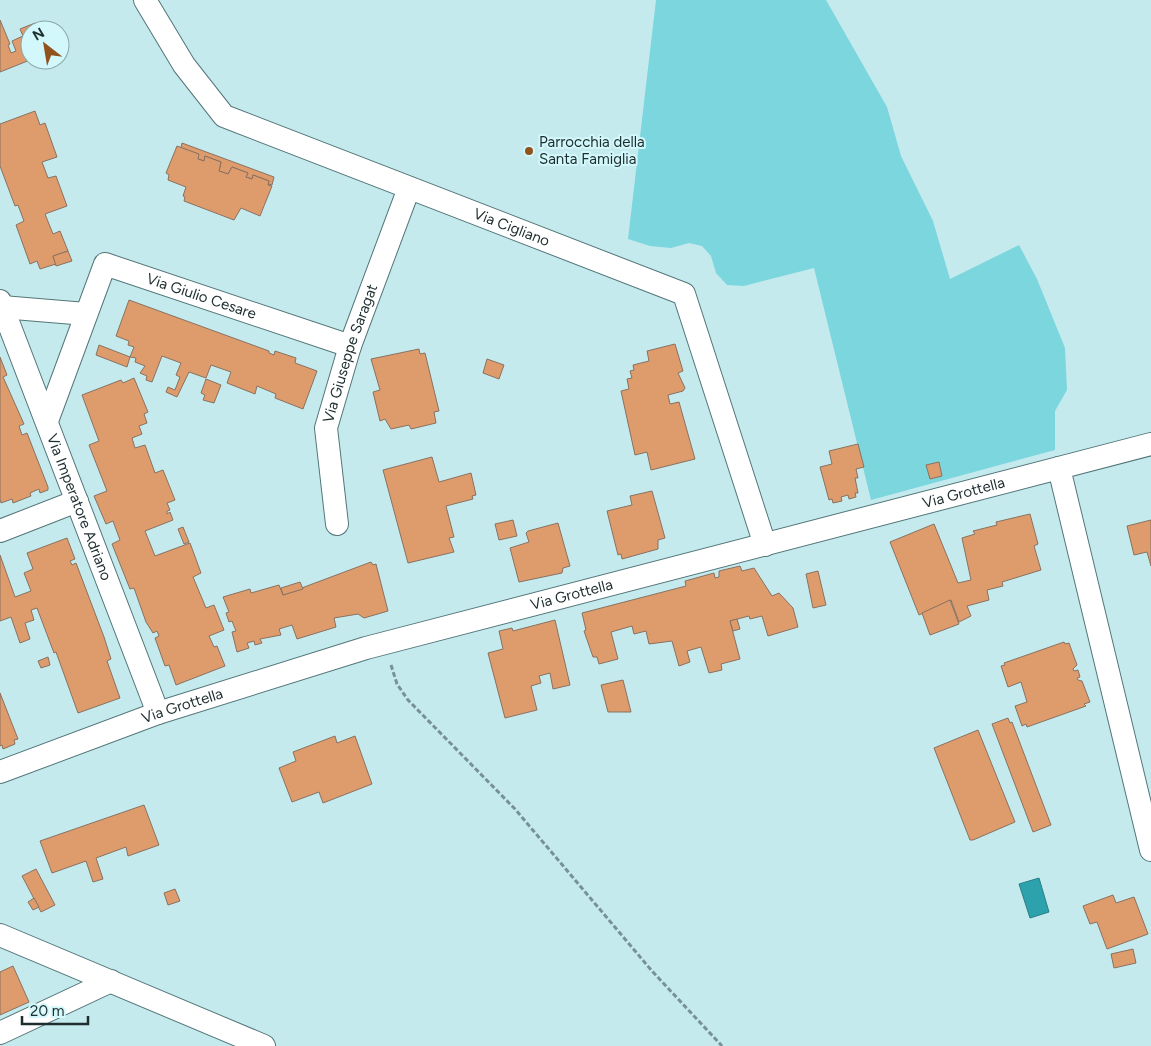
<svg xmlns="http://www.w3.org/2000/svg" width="1151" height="1046" font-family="Figtree,sans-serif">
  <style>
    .green { fill: #7bd6de }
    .water { fill: #2da2ac; stroke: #287f86 }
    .building { fill: #de9c6d; stroke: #897160 }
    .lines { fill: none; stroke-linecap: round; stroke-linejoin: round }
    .minor-casing { stroke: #537679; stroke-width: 24 }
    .path { stroke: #779295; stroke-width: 3; stroke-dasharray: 5 2.5; stroke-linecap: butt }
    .minor { stroke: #fff; stroke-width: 22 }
    .poi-dot { fill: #92521c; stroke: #d2f8fb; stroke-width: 2 }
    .labels { text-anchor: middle; stroke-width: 4; stroke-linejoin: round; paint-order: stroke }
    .poi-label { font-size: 15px; fill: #1e2d2e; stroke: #d2f8fb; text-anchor: start }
    .street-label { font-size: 15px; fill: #1e2d2e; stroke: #d2f8fb }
  </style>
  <rect width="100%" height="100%" fill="#c5eaee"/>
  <path class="green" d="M656,0h170l61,107 14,49 32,65 17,58 69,-34 18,34 28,69 2,42 -12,21v39l-184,50 -57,-232 -70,18 -17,-1 -11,-12 -5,-17 -9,-10 -13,-3 -18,5 -21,-2 -22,-7z"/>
  <path class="water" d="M1039,878l10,34 -19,6 -11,-34z"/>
  <g class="building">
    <path d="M0,20l10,24 -2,1 3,8 5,-2 -4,-10 11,-5 7,17v7l-30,12z"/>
    <path d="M35,23l3,7h-8l-1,20 -9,-21z"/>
    <path d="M35,111l5,14 5,-2 12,34 -15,5 6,16 8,-2 11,30 -22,8 8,20 7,-3 8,20 -15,5 3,8 -16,5 -3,-8 -7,3 -14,-39 8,-4 -6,-16 -3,1 -15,-40v-42z"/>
    <path d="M182,143l92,34 -2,8 -4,-1 1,-3 -16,-6 -1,4 -6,-2 2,-4 -16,-6 -4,7 -9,-3 2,-9 -16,-6 -1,5 -6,-2v-5l-17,-6z"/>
    <path d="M177,146l22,8 -1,5 6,2 1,-5 16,6 -2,9 9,3 4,-7 16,6 -2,4 6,2 1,-4 16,6 -1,4 4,1 -12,30 -19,-8 -7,12 -50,-19 1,-4 -2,-1 3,-9 -18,-7 1,-5 -3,-2z"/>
    <path d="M68,251l4,10 -16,5 -3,-10z"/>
    <path d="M129,300l140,51v2l5,2 1,-4 21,7 -1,5 22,8 -14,38 -28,-11 1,-4 -19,-8 -2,8 -28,-11 4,-11 -20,-7 -5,13 -17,-6 -12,25 -11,-5 2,-5 7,3 5,-13 -4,-2 5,-12 -19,-7 -10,26 -6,-2 1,-4 -7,-3 5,-7 -10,-4 1,-4 -6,-1 4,-10 -6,-2 1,-4 -13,-5z"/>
    <path d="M675,344l8,27 -5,2 7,15 -2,3 -15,4 2,9 9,-2 16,57 -44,11 -4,-18 -12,3 -14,-64 8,-2 -2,-10 5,-1 -2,-7 4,-1 -1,-5 16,-4 -2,-10z"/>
    <path d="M99,345l31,12 -3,10 -31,-12z"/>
    <path d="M419,349l1,5 5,-1 14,58 -5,1 2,11 -25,6 -2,-4 -18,4 -6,-10 -5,2 -7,-29 7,-2 -9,-31z"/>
    <path d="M0,357l7,18 -4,2 21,47 -5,2 3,9 5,-2 21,54v3l-8,3 -1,-4 -9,4 1,3 -18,7 -1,-4 -11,4 -1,-4z"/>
    <path d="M487,359l17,6 -5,14 -16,-6z"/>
    <path d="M134,378l14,34 -4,2 3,9 -8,3 3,8 -10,4 3,10 10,-3 10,28 8,-3 12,30 -8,3 3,7 -3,1v3l3,-2 3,8 -28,11 10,25 35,-13 11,30 -8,4 13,31 8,-3 10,25 -15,6 5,11 3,-1 8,20 -49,19 -7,-20 -4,1 -10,-28 4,-2 -2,-5 -4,2 -7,-11 -12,-34 -4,1 -18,-45 8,-4 -7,-19 -7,3 -12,-28 13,-5 -18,-46 10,-4 -17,-46 39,-15 2,3z"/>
    <path d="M206,379l15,6 -7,18 -11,-3 2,-5 -4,-2z"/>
    <path d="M858,444l6,23 -8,2 2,9h-3l3,15h-3l1,4 -7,2 -1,-4 -7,2 1,4 -9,2 -1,-4 -3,1 -9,-33 12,-3 -3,-13z"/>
    <path d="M432,457l7,25 32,-9 5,22 -4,1 1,3 -27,7 8,31 -5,1 5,14 -46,11 -25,-93z"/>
    <path d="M939,462l3,14 -12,3 -4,-14z"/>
    <path d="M652,491l13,47 -7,2v9l-36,10 -1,-5 -3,1 -11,-44 25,-6 -2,-9z"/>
    <path d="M1030,514l8,30 -4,2 7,24 -39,12 1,4 -16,4 2,10 -22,6 4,10 -12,6 -8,-22 -32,15 -29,-73 44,-18 24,59 13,-3 -9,-42 13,-4 -2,-3 24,-6 -1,-3z"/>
    <path d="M513,520l4,16 -18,4 -4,-16z"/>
    <path d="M1151,520v46l-4,-14 -13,3 -7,-29z"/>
    <path d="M558,523l12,43 -7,2 -1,5 -43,9 -9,-34 19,-6 -3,-9 2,-2z"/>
    <path d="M183,527l6,15 -5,2 -6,-15z"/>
    <path d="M67,538l8,21 -5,2 2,4 4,-2 28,74 7,22 -4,2 13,37 -42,15 -22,-61 -2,1 -17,-45 -6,2 3,10 -9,3 5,16 -10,4 -9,-26 -11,4v-66l15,42 16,-6 -7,-18 9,-4 -6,-16z"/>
    <path d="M371,562l2,3 3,-1 12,47 -24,7 -6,-4 -24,4 2,9 -39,12 -5,-14 -13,4 2,6 -21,4 2,4 -7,2 -1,-4 -7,2 2,5 -12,4 -5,-20 4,-1 -4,-10 -3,1 -3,-9 3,-1 -6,-15 27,-8 1,4 28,-8 4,10z"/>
    <path d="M740,566l2,5 12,-3 18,28 7,-3 14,15 5,19 -30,9 -6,-20 -12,3 -1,-3 -19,5 10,38 -19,5 1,6 -13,3 -8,-26 -14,4 3,11 -11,4 -7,-25 -23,3 -3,-13 -12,3 -2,-8 -21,6 7,27 -19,5 -2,-7h-4l-9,-26 2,-1 -4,-17 104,-27 -1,-5 29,-8 1,5 4,-1v-6z"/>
    <path d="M818,571l8,34 -13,3 -7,-34z"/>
    <path d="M300,582l3,7 -20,6 -2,-7z"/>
    <path d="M950,600l9,24 -29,11 -8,-22z"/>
    <path d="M737,619l3,10 -7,2 -3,-10z"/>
    <path d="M555,620l15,65 -17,4 -3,-16 -11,3 2,7 -10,3 6,24 -32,8 -17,-65 15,-4 -4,-18 13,-3 1,3z"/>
    <path d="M1064,642l1,2 4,-1 8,22 -4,4 1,2 4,-1 2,7 -3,1 1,2 4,1 8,21 -6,2 2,2 -59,21 -1,-3 -4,2 -7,-20 12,-4 -6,-20 -13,5 -7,-21 4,-1 -1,-2z"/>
    <path d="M48,657l2,8 -9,3 -3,-7z"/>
    <path d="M623,680l8,32h-23l-7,-27z"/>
    <path d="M0,693l18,46 -4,1 1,4 -12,5 -1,-4 -2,1z"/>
    <path d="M1008,718l2,5 2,-1 39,103 -18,7 -41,-108z"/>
    <path d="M978,730l37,92 -42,18h-3l-36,-92z"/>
    <path d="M335,736l2,7 18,-7 17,48 -49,19 -4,-11 -27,10 -13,-34 17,-7 -3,-9z"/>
    <path d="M144,805l15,40 -31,11 -2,-9 -30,11 7,21 -10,3 -7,-21 -34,12 -12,-32z"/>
    <path d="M36,869l19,36 -14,7 -19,-36z"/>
    <path d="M175,889l5,12 -12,4 -4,-12z"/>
    <path d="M1113,895l3,8 18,-6 14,37 -41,15 -10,-27 -7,2 -7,-18z"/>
    <path d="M34,898l5,9 -6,3 -5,-8z"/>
    <path d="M1133,949l3,14 -22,5 -3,-14z"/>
    <path d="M13,966l16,36 -29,13v-43z"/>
  </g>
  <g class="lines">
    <defs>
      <g id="minor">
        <path id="s1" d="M145,0l39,65 40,51 460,178 81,251"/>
        <path id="s2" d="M0,301l158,412"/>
        <path d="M2,307l84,7"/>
        <path id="s3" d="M47,421l58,-157 245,82"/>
        <path d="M1059,468l92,382"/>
        <path id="s4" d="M337,524l-11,-96 24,-82 59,-158"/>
        <path d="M0,531l77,-30"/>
        <path id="s5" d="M0,772l158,-59 208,-65 785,-204"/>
        <path d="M0,935l264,111"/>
        <path d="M0,1033l111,-52"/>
      </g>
    </defs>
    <use href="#minor" class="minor-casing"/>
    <path class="path" d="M391,665l6,19 11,16 107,109 137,162 70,75"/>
    <use href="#minor" class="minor"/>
  </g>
  <circle class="poi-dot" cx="529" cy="151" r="5"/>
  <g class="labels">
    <g class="poi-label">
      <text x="539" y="147">Parrocchia della<tspan x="539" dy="17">Santa Famiglia</tspan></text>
    </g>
    <g class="street-label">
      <text dy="5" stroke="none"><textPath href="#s1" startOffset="449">Via Cigliano</textPath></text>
      <text dy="5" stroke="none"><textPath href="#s3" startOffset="269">Via Giulio Cesare</textPath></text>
      <text dy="5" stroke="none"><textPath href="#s4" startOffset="175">Via Giuseppe Saragat</textPath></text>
      <text dy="5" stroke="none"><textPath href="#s5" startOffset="1004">Via Grottella</textPath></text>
      <text dy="5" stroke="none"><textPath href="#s2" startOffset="221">Via Imperatore Adriano</textPath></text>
      <text dy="5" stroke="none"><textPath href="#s5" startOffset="599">Via Grottella</textPath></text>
      <text dy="5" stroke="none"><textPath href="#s5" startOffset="194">Via Grottella</textPath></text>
    </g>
  </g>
  <g transform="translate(45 45) rotate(329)"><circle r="24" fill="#d2f8fb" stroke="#8aa7a9"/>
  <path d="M0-4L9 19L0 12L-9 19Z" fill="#92521c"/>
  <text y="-8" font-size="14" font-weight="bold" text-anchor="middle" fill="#1e2d2e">N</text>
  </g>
  <path d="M22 1016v8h66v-8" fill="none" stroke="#1e2d2e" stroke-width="2.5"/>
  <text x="30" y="1016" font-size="15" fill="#1e2d2e" stroke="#d2f8fb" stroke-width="4" paint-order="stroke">20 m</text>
</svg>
